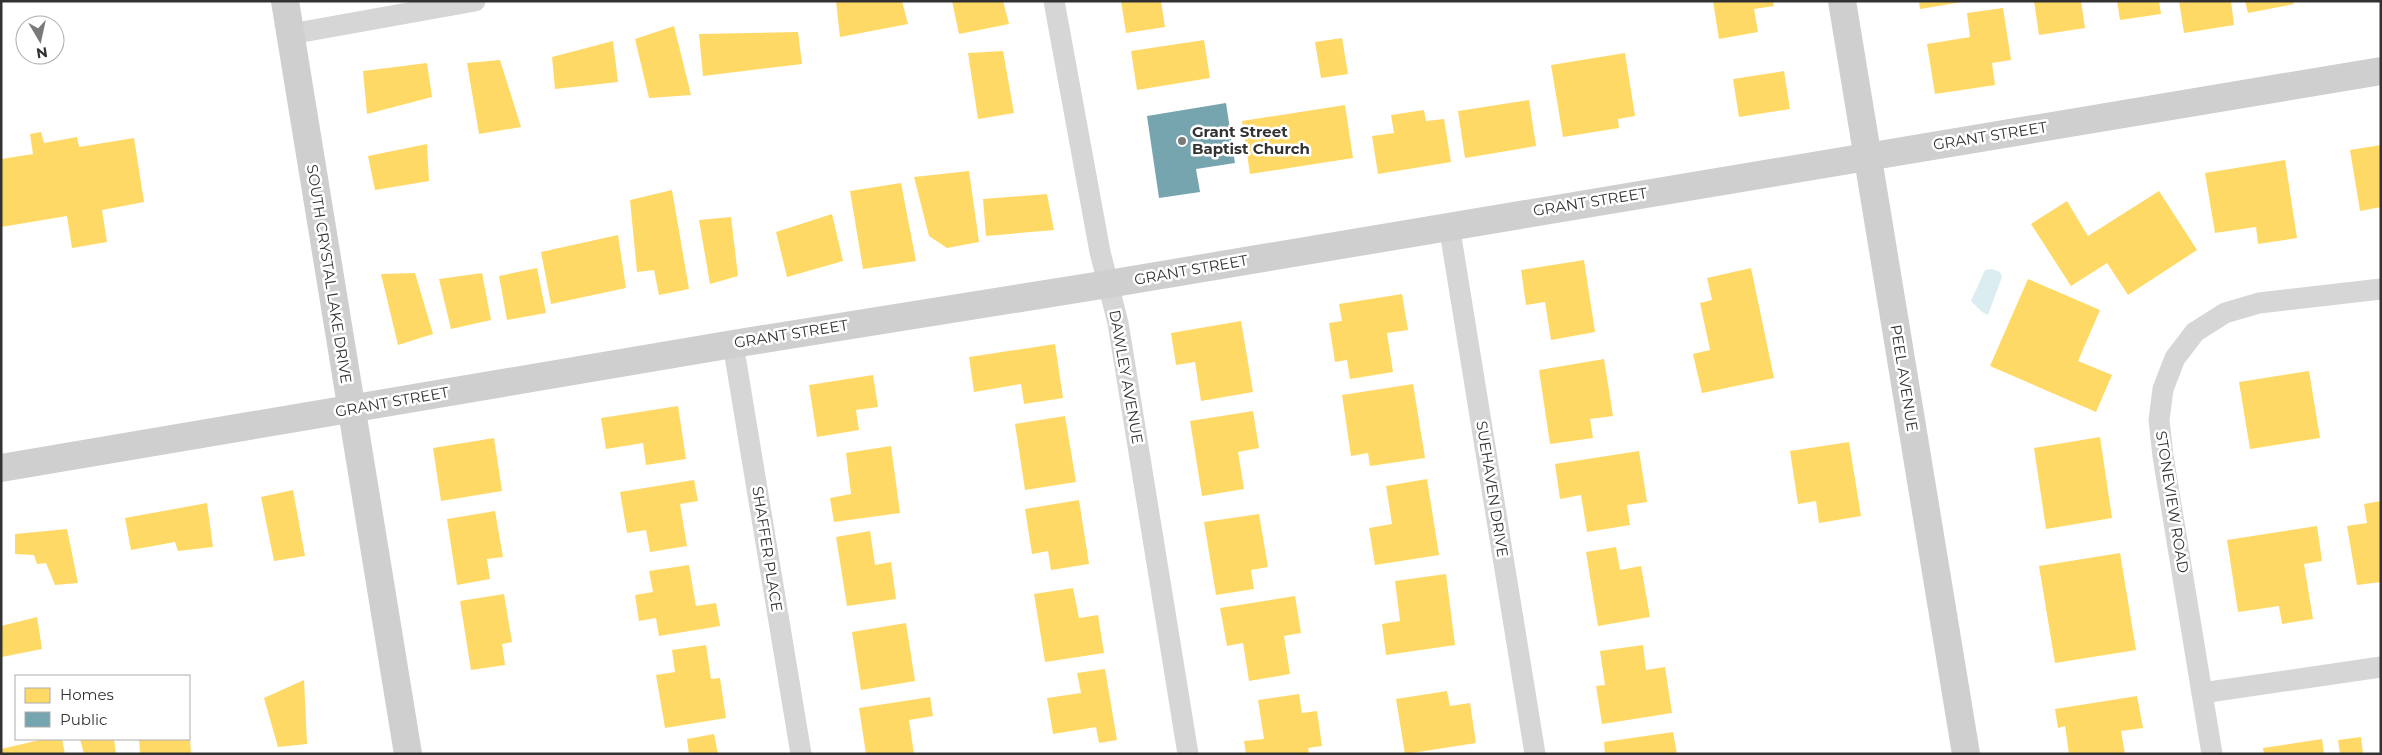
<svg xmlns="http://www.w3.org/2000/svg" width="2382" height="755" font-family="Montserrat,sans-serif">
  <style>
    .water { fill: #dbedf1 }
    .homes { fill: #ffd966 }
    .public { fill: #76a5af }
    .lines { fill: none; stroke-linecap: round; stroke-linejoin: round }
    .street { stroke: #d6d6d6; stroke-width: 21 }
    .secondary { stroke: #cfcfcf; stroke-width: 28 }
    .poi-dot { fill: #7a7a7a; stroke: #fff; stroke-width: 2 }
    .labels { text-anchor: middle; stroke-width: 5; stroke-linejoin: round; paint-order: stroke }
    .poi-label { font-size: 15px; font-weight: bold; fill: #323232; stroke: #fff; text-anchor: start }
    .street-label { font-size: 15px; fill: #323232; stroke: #fff }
  </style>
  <rect width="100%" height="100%" fill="#fff"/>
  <path class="water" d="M1992,269l8,3 2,5 -14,38 -6,-3 -11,-11 14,-31z"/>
  <g class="homes">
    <path d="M836,1h66l6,23 -68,13z"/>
    <path d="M952,1h51l6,23 -50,10z"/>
    <path d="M1121,1h40l4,26 -39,6z"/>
    <path d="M1713,1h60l1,5 -20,3 4,23 -39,7z"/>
    <path d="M1919,1h43v1l-42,7z"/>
    <path d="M2034,1h47l4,27 -46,7z"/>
    <path d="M2117,1h42l2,13 -41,6z"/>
    <path d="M2179,1h52l3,24 -50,8z"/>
    <path d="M2245,1h48l1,3 -46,9z"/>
    <path d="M2003,8l8,52 -19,3 3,22 -60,9 -8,-50 43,-7 -3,-24z"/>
    <path d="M674,26l17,69 -42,3 -14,-59z"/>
    <path d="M798,32l4,32 -99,12 -4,-42z"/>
    <path d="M1342,38l6,36 -27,4 -6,-36z"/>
    <path d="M1204,40l6,38 -73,12 -6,-39z"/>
    <path d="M613,41l5,41 -63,7 -3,-32z"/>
    <path d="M1003,51l11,62 -36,6 -10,-66z"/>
    <path d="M1625,53l10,63 -17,3 1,9 -56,9 -12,-72z"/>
    <path d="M500,60l21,67 -42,7 -12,-71z"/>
    <path d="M427,63l5,34 -65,17 -4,-43z"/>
    <path d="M1784,71l6,38 -51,8 -6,-38z"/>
    <path d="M1529,100l7,46 -71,12 -7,-47z"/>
    <path d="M1345,105l8,53 -103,16 -8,-53z"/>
    <path d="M1424,110l2,11 18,-2 7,43 -73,12 -6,-38 22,-3 -3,-18z"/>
    <path d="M41,132l3,11 33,-6 2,10 55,-9 10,64 -42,8 5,32 -35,6 -5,-32 -66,11v-68l32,-5 -3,-20z"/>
    <path d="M427,144l2,37 -54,9 -7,-34z"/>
    <path d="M2381,145v62l-21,4 -10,-61z"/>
    <path d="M2285,160l12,78 -39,6 -2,-17 -41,6 -10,-60z"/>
    <path d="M969,171l10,71 -32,6 -18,-12 -15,-59z"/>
    <path d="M901,183l15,78 -53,8 -13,-78z"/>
    <path d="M672,190l17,99 -30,6 -5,-25 -17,2 -7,-72z"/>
    <path d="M2159,191l38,59 -69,45 -21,-32 -36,23 -40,-62 36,-23 21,35z"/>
    <path d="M1047,194l7,36 -68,6 -3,-37z"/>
    <path d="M832,214l11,47 -56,16 -11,-45z"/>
    <path d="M731,217l7,59 -28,8 -11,-64z"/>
    <path d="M618,235l8,53 -75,16 -10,-52z"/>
    <path d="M1584,260l11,72 -44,8 -6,-38 -19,3 -5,-35z"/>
    <path d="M537,268l9,45 -39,7 -8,-44z"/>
    <path d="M1751,268l23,110 -72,15 -9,-39 17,-4 -10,-47 12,-3 -5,-22z"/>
    <path d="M415,273l18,61 -35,11 -17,-71z"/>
    <path d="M482,273l9,47 -40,9 -12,-50z"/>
    <path d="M2028,279l72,31 -22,51 34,14 -16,37 -106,-46z"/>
    <path d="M1402,294l6,36 -21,3 6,39 -43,7 -3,-19 -12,2 -6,-39 13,-2 -3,-17z"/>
    <path d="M1241,321l12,71 -52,9 -6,-39 -19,3 -5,-32z"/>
    <path d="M1055,344l8,54 -39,6 -3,-20 -47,8 -5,-35z"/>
    <path d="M1604,359l9,57 -23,3 3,19 -43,6 -11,-74z"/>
    <path d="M2309,371l11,67 -70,11 -11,-67z"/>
    <path d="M873,375l5,32 -22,3 3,20 -42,7 -8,-52z"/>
    <path d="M1413,384l12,74 -55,8 -2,-13 -17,3 -9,-61z"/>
    <path d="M678,406l8,53 -40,6 -3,-22 -37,6 -5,-31z"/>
    <path d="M1253,411l6,37 -21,4 6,37 -42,7 -12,-75z"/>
    <path d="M1065,416l11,66 -51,8 -10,-66z"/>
    <path d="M2100,437l12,81 -66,11 -12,-81z"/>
    <path d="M494,438l8,53 -61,10 -8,-53z"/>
    <path d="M1849,442l12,74 -42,7 -3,-22 -18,3 -8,-53z"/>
    <path d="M891,446l9,67 -66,9 -4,-24 21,-4 -5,-41z"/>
    <path d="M1639,451l8,51 -20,3 3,20 -43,7 -6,-37 -21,4 -5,-35z"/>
    <path d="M1427,479l12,76 -64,10 -6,-37 23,-4 -6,-38z"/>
    <path d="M694,480l4,21 -18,3 7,42 -37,6 -4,-22 -19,3 -7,-41z"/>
    <path d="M293,490l12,66 -31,5 -13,-64z"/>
    <path d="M1079,500l10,64 -38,6 -3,-19 -16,3 -7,-45z"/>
    <path d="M2381,501v81l-24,3 -10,-59 20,-3 -3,-19z"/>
    <path d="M207,503l6,44 -35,4 -3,-9 -44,8 -6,-32z"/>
    <path d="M495,511l8,46 -16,2 3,20 -33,6 -10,-66z"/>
    <path d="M1259,514l9,53 -17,3 3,19 -38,6 -12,-73z"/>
    <path d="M2317,526l5,35 -18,3 9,55 -31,5 -3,-18 -41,6 -11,-72z"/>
    <path d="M67,529l11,54 -23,2 -9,-22 -9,1 -3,-9 -19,-1v-20z"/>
    <path d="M870,531l5,34 16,-3 5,37 -49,7 -11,-69z"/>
    <path d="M1616,547l4,23 21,-4 9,51 -52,9 -12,-74z"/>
    <path d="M2120,553l16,97 -81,13 -16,-97z"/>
    <path d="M689,565l7,41 20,-3 4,23 -61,10 -3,-18 -17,3 -4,-26 18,-3 -4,-21z"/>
    <path d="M1446,574l9,71 -69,10 -4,-31 18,-3 -5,-40z"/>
    <path d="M1073,588l6,30 19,-3 6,38 -59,9 -11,-68z"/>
    <path d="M504,594l8,48 -10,2 3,21 -34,5 -11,-69z"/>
    <path d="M1295,596l6,37 -17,3 6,38 -41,7 -6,-38 -16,3 -7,-38z"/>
    <path d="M37,617l5,32 -40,8 -1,-31z"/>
    <path d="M906,623l9,58 -54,9 -9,-58z"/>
    <path d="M706,645l5,34 9,-1 6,40 -61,10 -9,-53 19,-3 -3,-22z"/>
    <path d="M1643,645l3,25 19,-3 7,46 -70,11 -6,-38 9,-1 -5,-34z"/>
    <path d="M1105,669l12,71 -18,3 -3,-16 -43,7 -6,-36 34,-5 -4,-20z"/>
    <path d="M304,680l3,64 -29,3 -14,-49z"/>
    <path d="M1447,691l3,15 20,-3 6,40 -71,11 -9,-55z"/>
    <path d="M1299,694l3,19 15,-2 5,35 -14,2 1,6h-63l-2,-13 20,-2 -6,-39z"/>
    <path d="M2137,696l6,32 -22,3 4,23h-56l-4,-28 -7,2 -3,-19z"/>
    <path d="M930,697l3,19 -24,4 5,34h-48l-7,-46z"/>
    <path d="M1673,732l4,22h-72l-1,-12z"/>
    <path d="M714,734l4,20h-29l-2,-15z"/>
    <path d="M2361,737l2,17h-23l-2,-14z"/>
    <path d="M44,739h18l3,15h-64v-5z"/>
    <path d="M80,739h34l2,15h-32z"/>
    <path d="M139,739h51l1,15h-51z"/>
    <path d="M2322,739l2,15h-60l-1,-6z"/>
  </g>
  <path class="public" d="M1226,103l9,60 -39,6 4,23 -41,6 -12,-82z"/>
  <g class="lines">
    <g class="street">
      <path d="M1054,1l46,251 18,71 70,431"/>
      <path d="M291,34l184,-33"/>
      <path d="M1449,225l86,529"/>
      <path d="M733,344l68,410"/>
      <path d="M2202,693l179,-26"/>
      <path d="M2212,754l-49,-298 -4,-36 4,-31 12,-31 20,-26 30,-19 34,-10 122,-14"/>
    </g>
    <g class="secondary">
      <path d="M285,1l123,753"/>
      <path d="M1842,1l124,753"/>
      <path d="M1,468l732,-124 375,-60 1273,-213"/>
    </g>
  </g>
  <circle class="poi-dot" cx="1182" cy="141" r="5"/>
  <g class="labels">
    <g class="poi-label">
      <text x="1192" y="137">Grant Street<tspan x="1192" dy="17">Baptist Church</tspan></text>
    </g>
    <g class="street-label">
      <text transform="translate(1990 136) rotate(-9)" y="5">GRANT STREET</text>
      <text transform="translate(1590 202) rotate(-9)" y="5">GRANT STREET</text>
      <text transform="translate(1191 270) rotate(-10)" y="5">GRANT STREET</text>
      <text transform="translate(329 274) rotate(81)" y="5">SOUTH CRYSTAL LAKE DRIVE</text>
      <text transform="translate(791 334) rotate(-9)" y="5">GRANT STREET</text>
      <text transform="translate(1126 377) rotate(80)" y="5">DAWLEY AVENUE</text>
      <text transform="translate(1904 378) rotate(81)" y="5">PEEL AVENUE</text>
      <text transform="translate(392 402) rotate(-10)" y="5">GRANT STREET</text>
      <text transform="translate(1492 489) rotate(81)" y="5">SUEHAVEN DRIVE</text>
      <text transform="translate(2172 502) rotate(81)" y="5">STONEVIEW ROAD</text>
      <text transform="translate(767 549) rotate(81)" y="5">SHAFFER PLACE</text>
    </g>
  </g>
  <rect width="2382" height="755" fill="none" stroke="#323232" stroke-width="5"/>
  <rect x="15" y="675" width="175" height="65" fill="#ffffff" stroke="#adadad"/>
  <rect x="25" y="688" width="25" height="15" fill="#ffd966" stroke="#adadad"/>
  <text x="60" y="700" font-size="15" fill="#323232">Homes</text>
  <rect x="25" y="712" width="25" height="15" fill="#76a5af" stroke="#adadad"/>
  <text x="60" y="725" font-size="15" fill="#323232">Public</text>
  <g transform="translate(40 40) rotate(171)"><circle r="24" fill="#ffffff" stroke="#adadad"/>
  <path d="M0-4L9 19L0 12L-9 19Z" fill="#7a7a7a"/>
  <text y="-8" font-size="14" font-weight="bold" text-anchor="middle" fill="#323232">N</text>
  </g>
</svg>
